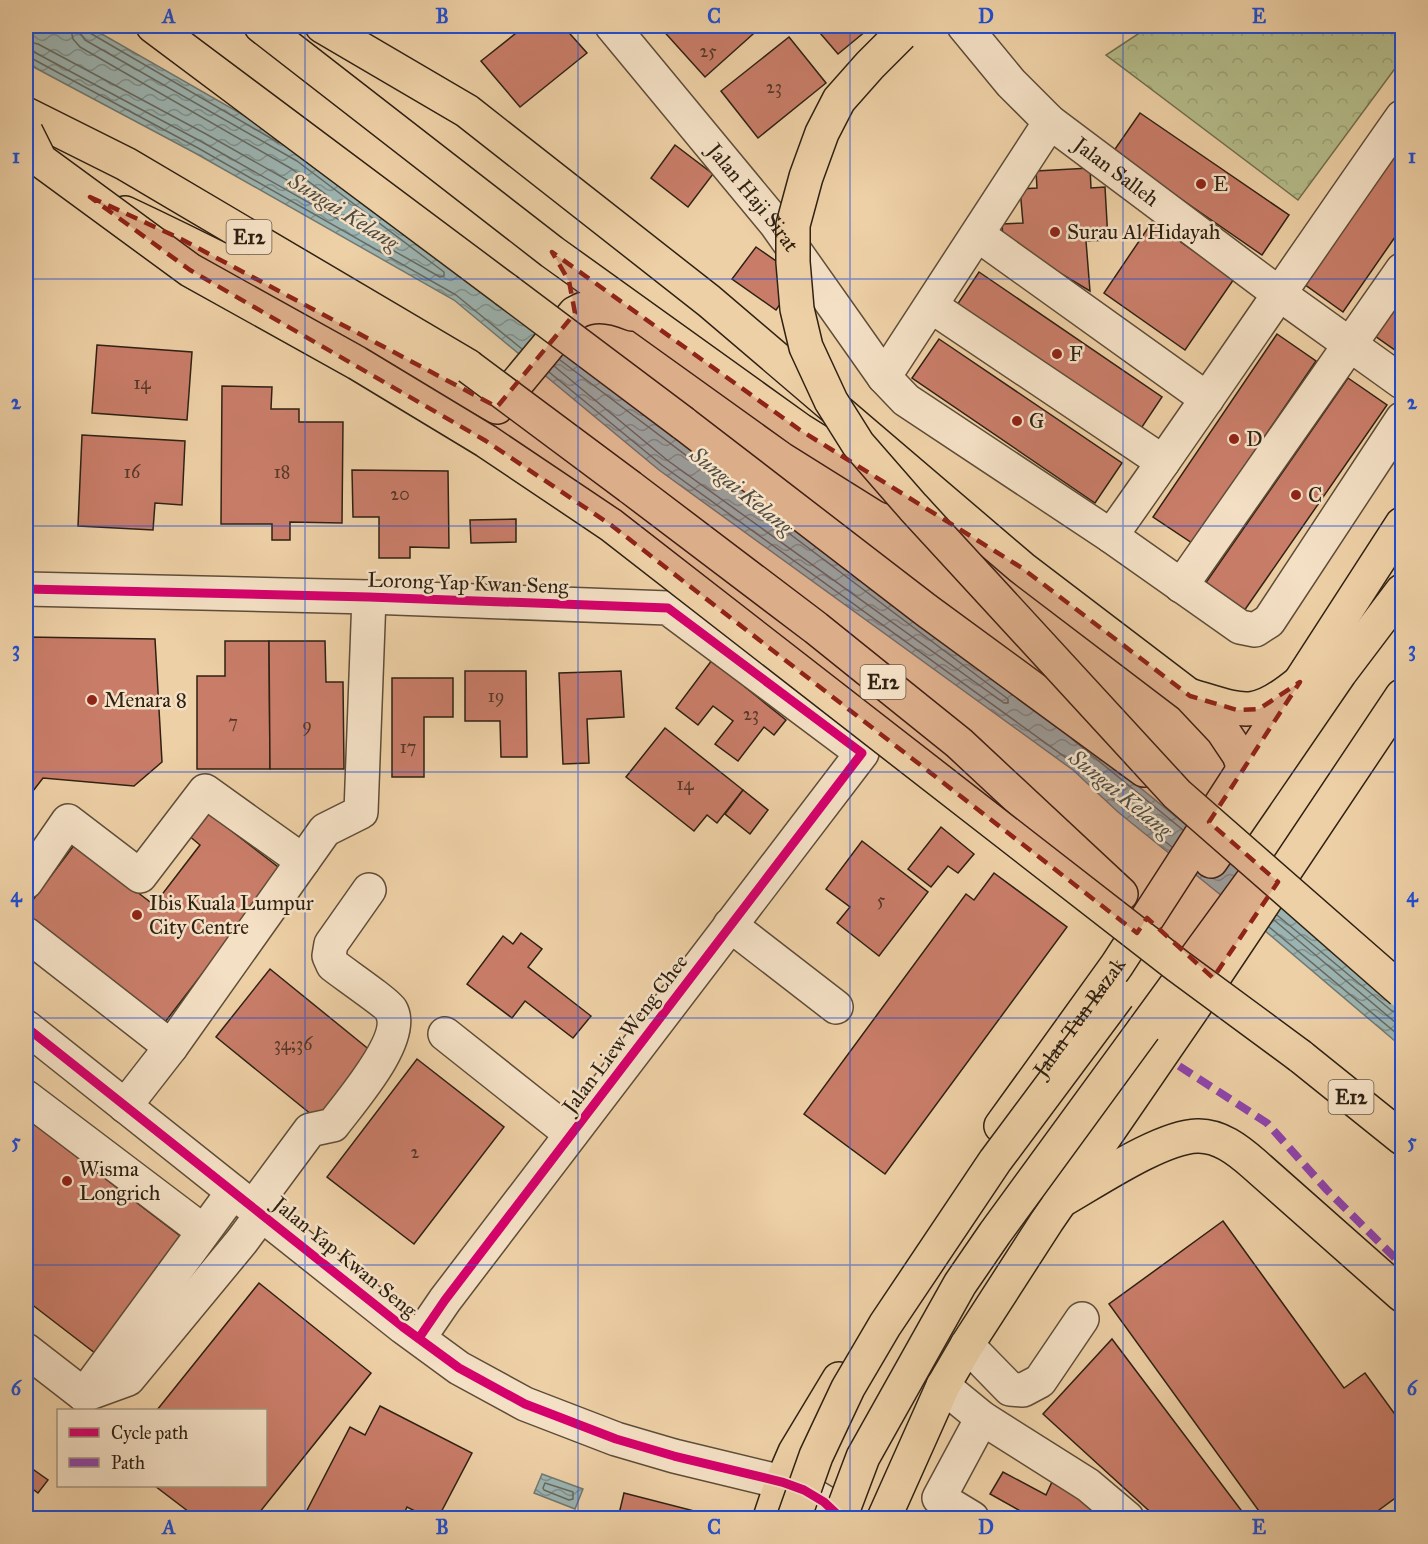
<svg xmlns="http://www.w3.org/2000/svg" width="1428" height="1544" font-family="'IM FELL Great Primer',serif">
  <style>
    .forest { fill: url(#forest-crowns); stroke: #726e4e; stroke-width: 1.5 }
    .water { fill: url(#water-waves); stroke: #707972; stroke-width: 1.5 }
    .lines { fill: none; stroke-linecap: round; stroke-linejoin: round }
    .shore { stroke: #666a62; stroke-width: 1.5 }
    .building { fill: #c97d69; stroke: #2f2113; stroke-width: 1.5 }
    .minor-casing { stroke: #5f4d38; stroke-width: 36 }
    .major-casing { stroke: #2f2113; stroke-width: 36 }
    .highway-casing { stroke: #2f2113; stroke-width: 36 }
    .minor { stroke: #f4e0c5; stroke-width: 33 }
    .major { stroke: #eed0a6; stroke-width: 33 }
    .highway { stroke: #eed0a6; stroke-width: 33 }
    .major-bridge-casing { stroke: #2f2113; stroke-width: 36; stroke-linecap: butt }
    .highway-bridge-casing { stroke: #2f2113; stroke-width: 36; stroke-linecap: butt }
    .major-bridge { stroke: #eed0a6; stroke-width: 33 }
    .highway-bridge { stroke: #eed0a6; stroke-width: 33 }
    .quiet { stroke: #8e44ad; stroke-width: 8; stroke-dasharray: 15 8; stroke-linecap: butt }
    .cycleway-casing { stroke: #f4e0c5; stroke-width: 13 }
    .cycleway { stroke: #d6006c; stroke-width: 9 }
    .marked { fill: #8f2418; fill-opacity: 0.2; stroke: #8f2418; stroke-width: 4.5; stroke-dasharray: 12 8; stroke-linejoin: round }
    .grid { fill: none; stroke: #1d4ed8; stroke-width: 1.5; stroke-opacity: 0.55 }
    .poi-dot { fill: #8f2418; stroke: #f4e0c5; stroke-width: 2 }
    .labels { text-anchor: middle; stroke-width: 5; stroke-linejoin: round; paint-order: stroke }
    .number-label { font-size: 18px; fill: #563828 }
    .shield { fill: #f4e0c5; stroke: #6a5a48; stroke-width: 1.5 }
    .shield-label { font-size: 20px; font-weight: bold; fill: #2f2113 }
    .street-label { font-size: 21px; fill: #2f2113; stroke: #f4e0c5 }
    .poi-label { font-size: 21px; fill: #2f2113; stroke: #f4e0c5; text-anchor: start }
    .water-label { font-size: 22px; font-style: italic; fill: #504d42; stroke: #f4e0c5 }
    .neatline { fill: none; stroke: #1d4ed8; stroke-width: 2 }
    .grid-label { font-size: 20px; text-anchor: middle; font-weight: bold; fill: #1d4ed8 }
  </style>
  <defs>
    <pattern id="forest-crowns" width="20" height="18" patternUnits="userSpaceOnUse" patternTransform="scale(1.5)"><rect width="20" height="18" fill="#b4bc8a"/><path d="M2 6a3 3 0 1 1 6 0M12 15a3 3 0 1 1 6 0" fill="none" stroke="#9ba176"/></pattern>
    <pattern id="water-waves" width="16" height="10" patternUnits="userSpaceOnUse" patternTransform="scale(1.5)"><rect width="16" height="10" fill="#9cb4b1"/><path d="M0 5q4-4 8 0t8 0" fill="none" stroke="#80928f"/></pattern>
  </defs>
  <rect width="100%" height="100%" fill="#eed0a6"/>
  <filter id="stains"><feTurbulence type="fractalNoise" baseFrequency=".00333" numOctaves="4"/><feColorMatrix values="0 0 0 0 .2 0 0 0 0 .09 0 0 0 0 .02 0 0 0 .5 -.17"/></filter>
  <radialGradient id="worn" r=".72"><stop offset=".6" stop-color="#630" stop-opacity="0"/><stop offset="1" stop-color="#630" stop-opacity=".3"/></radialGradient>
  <path class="forest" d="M1150,26h252v33l-104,141 -192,-145z"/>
  <g class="water">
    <path d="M26,26h62l216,124 750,567c115,96 234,188 348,285v45l-138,-117 -146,-118 -45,-42 -414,-300 -205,-170 -259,-147 -169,-90z"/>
    <path d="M542,1474l41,15 -8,20 -41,-16z"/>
  </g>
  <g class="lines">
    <g class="shore">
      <path d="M86,26l4,7 189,110"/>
      <path d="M26,41l12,3 168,90 118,67 4,-1v-4l-36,-27 -212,-122 -7,-8 -3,-13"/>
      <path d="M26,50l8,2 168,90 238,135 4,-1v-4l-147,-111 -212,-121 -5,-7 -1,-7"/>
      <path d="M26,58h5l167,90 258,147 66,54"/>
      <path d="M554,366l113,94 337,243h4v-4l-448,-339"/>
      <path d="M549,372l114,94 413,299 46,42 50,40"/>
      <path d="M1072,739l111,91"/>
      <path d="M1277,915l115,96 10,3"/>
      <path d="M1274,920l128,108"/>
      <path d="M1269,927l133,111"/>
      <path d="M545,1483l28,9v7l-4,1 -25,-10 -1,-2z"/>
    </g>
  </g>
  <g class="building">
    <path d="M525,26h38l24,27 -67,54 -39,-46z"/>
    <path d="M659,26h103l-57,51z"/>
    <path d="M814,26h58l-34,28z"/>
    <path d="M789,37l37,46 -68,55 -37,-47z"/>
    <path d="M1140,113l149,102 -27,40 -149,-103z"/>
    <path d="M675,145l38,29 -25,33 -37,-29z"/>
    <path d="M1402,145v82l-59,85 -39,-28z"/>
    <path d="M1090,168l1,20 14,-1 3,53 -22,1 4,50 -87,-52 -1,-15 21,-1 -3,-34 17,-1 -1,-17z"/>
    <path d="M1152,222l82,57 -49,71 -81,-57z"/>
    <path d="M756,247l43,30 -23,33 -44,-31z"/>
    <path d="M979,272l183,125 -26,39 -183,-125z"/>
    <path d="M1402,296v59l-27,-19z"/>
    <path d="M1277,334l39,27 -124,182 -39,-26z"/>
    <path d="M939,339l183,124 -27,40 -183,-125z"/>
    <path d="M97,345l95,7 -5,68 -95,-7z"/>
    <path d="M1348,378l39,27 -143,206 -39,-27z"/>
    <path d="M222,386l50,1 -1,22h28v13h44l-1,101 -52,-1v18h-18v-16h-51z"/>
    <path d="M82,435l103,6 -3,64 -27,-2 -2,27 -75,-4z"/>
    <path d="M352,470l96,1 1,77 -39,-1v11h-31v-41h-26z"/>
    <path d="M516,519v23l-45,1 -1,-23z"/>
    <path d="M26,637l129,2 7,123 -28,24 -91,-8 -17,22z"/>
    <path d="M225,641h44l1,128h-73v-93h28z"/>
    <path d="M269,641h56l1,41h17l1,87h-74z"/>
    <path d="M715,656l34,27 -4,4 41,33 -12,15 -10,-8 -26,34 -23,-17 18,-23 -20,-15 -15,19 -22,-17z"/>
    <path d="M465,671h61l1,86h-26l-1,-36h-35z"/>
    <path d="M621,671l3,46 -37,2 2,44 -26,1 -4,-91z"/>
    <path d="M392,678h61v39h-29v60h-32z"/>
    <path d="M665,728l78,62 -26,33 -10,-8 -13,16 -68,-54z"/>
    <path d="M743,790l25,20 -18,24 -25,-20z"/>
    <path d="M207,812l75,58 -120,156 -136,-106v-11l49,-65 79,61 46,-60 -12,-10z"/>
    <path d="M941,827l33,27 -16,19 -10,-7 -17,21 -23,-18z"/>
    <path d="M862,841l66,51 -49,64 -42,-33 13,-16 -24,-18z"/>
    <path d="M994,873l73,54 -182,247 -81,-60 162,-220 8,6z"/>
    <path d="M521,933l21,16 -14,18 63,49 -18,22 -48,-37 -13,17 -45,-34 36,-48 10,8z"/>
    <path d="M270,969l101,82 -54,68 -101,-82z"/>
    <path d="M417,1059l87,68 -90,117 -87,-67z"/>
    <path d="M26,1118l166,127 -88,115 -78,-60z"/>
    <path d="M1223,1221l121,167 21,-15 37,51v69l-34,25h-104l-155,-214z"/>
    <path d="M259,1283l112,90 -116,145h-58l-42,-32h111v-76h-109z"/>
    <path d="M1112,1339l135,179h-90l-114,-104z"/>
    <path d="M380,1406l92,47 -34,65h-9l-22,-11 -5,11h-99l47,-91 15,8z"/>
    <path d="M34,1470l14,10 -10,13 -12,-9v-3z"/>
    <path d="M1057,1471l60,47h-84l-43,-24 13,-22 43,23z"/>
    <path d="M624,1493l82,21 -1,4h-87z"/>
  </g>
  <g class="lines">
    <defs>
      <g id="minor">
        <path id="s1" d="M612,26l164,198 108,153 22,23 205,136 129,91 15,3 14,-9 133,-202"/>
        <path id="s2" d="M964,26l47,57 39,39 228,171 124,89"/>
        <path d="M978,235l229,164"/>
        <path d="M931,306l232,156"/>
        <path d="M884,377l166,-255"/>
        <path d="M1111,536c98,-138 193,-280 291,-419"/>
        <path d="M1181,586l221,-316"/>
        <path d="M26,589l343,8 299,11 194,145 -417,547 -26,38"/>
        <path d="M26,882l42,-61 72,55 65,-85 98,70"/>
        <path d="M730,925l106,82"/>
        <path d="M26,934l145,113 -46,59"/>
        <path d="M26,1027l377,300 56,41 66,36 91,35 58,17 108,26 22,8 20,12 17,16"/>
        <path d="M445,1034l126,100"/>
        <path d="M171,1047l154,-217 36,-18 8,-215"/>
        <path d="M26,1097l177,134"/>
        <path d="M253,1207l57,-77 23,-5c17,-23 74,-87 58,-115 -4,-7 -48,-37 -58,-45l-4,-9 2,-12 38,-54"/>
        <path d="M967,1345l43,44 13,1 17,-9 42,-62"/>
        <path d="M26,1350l58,45 149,-203"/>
        <path d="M943,1386l39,32 106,67 39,33"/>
        <path d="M84,1395l44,-16 114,-138 20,-27"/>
        <path d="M972,1518l-33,-20 43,-80"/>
      </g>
      <g id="major">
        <path d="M1211,861l129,-188 62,-82"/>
        <path d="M1144,1029l116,-159"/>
        <path id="s3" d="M1001,1126l116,-161 285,-441"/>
        <path d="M770,1518l12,-36 13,-30 44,-73"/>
        <path d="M884,1518l59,-132 24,-41 80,-124 149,-217 206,-308"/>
      </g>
      <g id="highway">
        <path d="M153,26l353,264"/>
        <path d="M261,26l291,226 248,178 91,57"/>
        <path d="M322,26l145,85 242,190 313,267 168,128 33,35 16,24 5,14"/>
        <path d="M26,114l100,50 342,202"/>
        <path d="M125,213c126,59 250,126 372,194l78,-94c18,-11 38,-7 57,1"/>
        <path d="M683,423l243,187 218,160"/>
        <path d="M630,487l186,141 143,115 162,151"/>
        <path d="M1192,696c53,16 63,23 108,-14"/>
        <path d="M1300,1056l102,82"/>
        <path d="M1059,1202c34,-19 101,-65 138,-66 22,-1 41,14 57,28l148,131"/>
      </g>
    </defs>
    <use href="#minor" class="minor-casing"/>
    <use href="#major" class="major-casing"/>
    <use href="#highway" class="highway-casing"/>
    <use href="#minor" class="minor"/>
    <use href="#major" class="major"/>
    <use href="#highway" class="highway"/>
    <defs>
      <g id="major-bridge">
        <path d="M794,1518l22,-62 32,-68 37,-63 110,-164 123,-165"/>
        <path d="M840,1518l23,-61 97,-173 35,-51 149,-204"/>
      </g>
      <g id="highway-bridge">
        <path d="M901,34l-31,31 -31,35 -17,33 -16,44 -13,48v37l4,47 9,38 25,54 27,43 55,63 264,287 225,197"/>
        <path d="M26,132l14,28 150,110 167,93 129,78 125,84 567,441 122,90"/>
        <path d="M506,290l177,133"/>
        <path d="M469,367l161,120"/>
      </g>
    </defs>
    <use href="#major-bridge" class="major-bridge-casing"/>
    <use href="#highway-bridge" class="highway-bridge-casing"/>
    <use href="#major-bridge" class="major-bridge"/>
    <use href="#highway-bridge" class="highway-bridge"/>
    <path class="quiet" d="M1179,1066l88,57 60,67 75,75"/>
    <defs>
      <g id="cycleway">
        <path d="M26,589l343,8 299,11 194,145 -417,547 -26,38"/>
        <path d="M26,1027l377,300 56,41 66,36 91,35 58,17 108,26 22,8 20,12 17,16"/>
      </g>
    </defs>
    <use href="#cycleway" class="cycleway-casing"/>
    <use href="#cycleway" class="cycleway"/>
  </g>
  <path class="marked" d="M90,197l91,42 316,168 78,-94 -6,-32 -17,-29 248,178 222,138 168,128 47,14 22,-1 41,-27 -91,140 69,60 -65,96 -66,-60 -10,15 -526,-408 -125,-84 -296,-171z"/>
  <path class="grid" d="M305,26v1492M578,26v1492M850,26v1492M1123,26v1492M26,279h1376M26,526h1376M26,772h1376M26,1018h1376M26,1265h1376"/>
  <g class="poi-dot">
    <circle cx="1201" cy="184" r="6"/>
    <circle cx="1055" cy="232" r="6"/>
    <circle cx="1057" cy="354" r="6"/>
    <circle cx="1017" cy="421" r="6"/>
    <circle cx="1234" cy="439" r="6"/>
    <circle cx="1296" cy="495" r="6"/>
    <circle cx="92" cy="700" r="6"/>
    <circle cx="137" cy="915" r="6"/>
    <circle cx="67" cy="1181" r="6"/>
  </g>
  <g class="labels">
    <g class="number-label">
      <text x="708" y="57">25</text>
      <text x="774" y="93">23</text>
      <text x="142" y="389">14</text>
      <text x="132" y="478">16</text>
      <text x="282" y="478">18</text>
      <text x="400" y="500">20</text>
      <text x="496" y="702">19</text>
      <text x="751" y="720">23</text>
      <text x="233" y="728">7</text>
      <text x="307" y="731">9</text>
      <text x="408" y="753">17</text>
      <text x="685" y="790">14</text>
      <text x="881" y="906">5</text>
      <text x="293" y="1050">34;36</text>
      <text x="415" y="1158">2</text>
    </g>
    <g class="shield">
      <rect x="226.5" y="220" width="45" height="34" rx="4.5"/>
      <rect x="860.5" y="665" width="45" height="34" rx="4.5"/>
      <rect x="1328.5" y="1080" width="45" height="34" rx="4.5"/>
    </g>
    <g class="shield-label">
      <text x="249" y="244">E12</text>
      <text x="883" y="689">E12</text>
      <text x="1351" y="1104">E12</text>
    </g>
    <g class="street-label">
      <text dy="7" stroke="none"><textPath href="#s2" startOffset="212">Jalan Salleh</textPath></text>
      <text dy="7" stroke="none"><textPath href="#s1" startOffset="222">Jalan Haji Sirat</textPath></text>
      <text transform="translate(468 583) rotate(2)" y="7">Lorong Yap Kwan Seng</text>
      <text dy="7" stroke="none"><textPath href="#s3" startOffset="134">Jalan Tun Razak</textPath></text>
      <text transform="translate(625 1034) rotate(-53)" y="7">Jalan Liew Weng Chee</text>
      <text transform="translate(345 1257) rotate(39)" y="7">Jalan Yap Kwan Seng</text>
    </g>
    <g class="poi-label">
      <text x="1213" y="191">E</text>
      <text x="1067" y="239">Surau Al Hidayah</text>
      <text x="1069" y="361">F</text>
      <text x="1029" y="428">G</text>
      <text x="1246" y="446">D</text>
      <text x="1308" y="502">C</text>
      <text x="104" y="707">Menara 8</text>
      <text x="149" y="910">Ibis Kuala Lumpur<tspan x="149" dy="24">City Centre</tspan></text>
      <text x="79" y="1176">Wisma<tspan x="79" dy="24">Longrich</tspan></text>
    </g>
    <g class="water-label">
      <text transform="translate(344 211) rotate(32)" y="8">Sungai Kelang</text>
      <text transform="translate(742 490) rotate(39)" y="8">Sungai Kelang</text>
      <text transform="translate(1121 793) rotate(39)" y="8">Sungai Kelang</text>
    </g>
  </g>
  <rect width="1428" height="1544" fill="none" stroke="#eed0a6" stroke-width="66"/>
  <rect x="57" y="1409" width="210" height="78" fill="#f4e0c5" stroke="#a5947e" stroke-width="1.5"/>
  <rect x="69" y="1428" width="30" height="9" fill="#d6006c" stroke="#a5947e" stroke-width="1.5"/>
  <text x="111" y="1439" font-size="18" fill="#2f2113">Cycle path</text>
  <rect x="69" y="1458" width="30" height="9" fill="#8e44ad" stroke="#a5947e" stroke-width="1.5"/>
  <text x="111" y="1469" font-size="18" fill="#2f2113">Path</text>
  <rect x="33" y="33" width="1362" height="1478" class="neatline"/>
  <g class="grid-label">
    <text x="169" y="23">A</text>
    <text x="442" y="23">B</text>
    <text x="714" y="23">C</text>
    <text x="986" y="23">D</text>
    <text x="1259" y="23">E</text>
    <text x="16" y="163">1</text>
    <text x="1412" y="163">1</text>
    <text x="16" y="409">2</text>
    <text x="1412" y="409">2</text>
    <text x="16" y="656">3</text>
    <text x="1412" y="656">3</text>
    <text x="16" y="902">4</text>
    <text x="1412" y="902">4</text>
    <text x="16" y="1148">5</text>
    <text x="1412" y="1148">5</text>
    <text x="16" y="1395">6</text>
    <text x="1412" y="1395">6</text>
    <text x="169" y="1534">A</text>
    <text x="442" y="1534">B</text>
    <text x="714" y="1534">C</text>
    <text x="986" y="1534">D</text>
    <text x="1259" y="1534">E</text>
  </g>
  <rect width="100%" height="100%" filter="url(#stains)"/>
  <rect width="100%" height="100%" fill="url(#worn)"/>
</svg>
